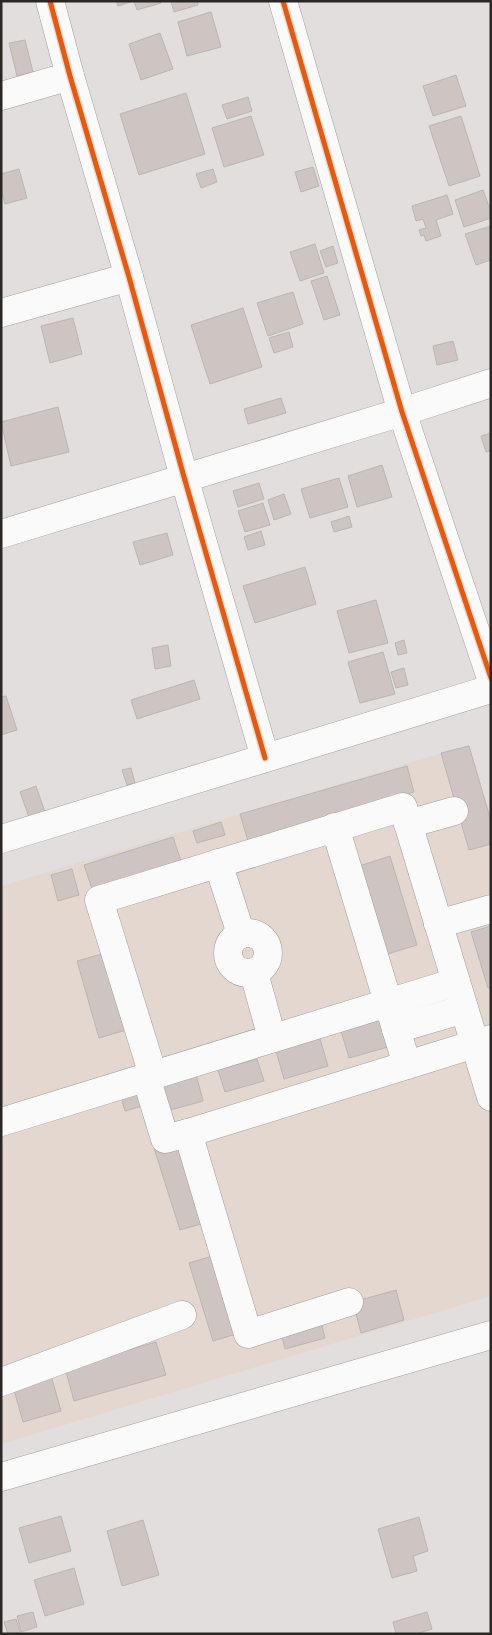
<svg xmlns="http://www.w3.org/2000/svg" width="492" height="1635" font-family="'Public Sans',sans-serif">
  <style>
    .education { fill: #e4d7cf }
    .building { fill: #cec5c2; stroke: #b9b6b5 }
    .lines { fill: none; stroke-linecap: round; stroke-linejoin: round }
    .minor-casing { stroke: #a19e9d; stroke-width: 29 }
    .minor { stroke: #fbfafa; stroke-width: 28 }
    .cycleway-casing { stroke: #e5ddda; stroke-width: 8 }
    .cycleway { stroke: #e8590c; stroke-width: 5 }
  </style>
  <rect width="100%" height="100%" fill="#e2dedd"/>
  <path class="education" d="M469,745l22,72v479l-490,148v-558z"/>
  <g class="building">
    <path d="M116,1h44l1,2 -24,7 -3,-9 -16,5z"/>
    <path d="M171,1h26l1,4 -24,7z"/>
    <path d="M211,12l10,35 -34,9 -9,-34z"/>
    <path d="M160,33l13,36 -32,11 -12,-36z"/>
    <path d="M25,40l8,32 -16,4 -8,-33z"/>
    <path d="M456,75l10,31 -33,10 -10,-30z"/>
    <path d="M186,93l19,61 -66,21 -19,-61z"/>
    <path d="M248,97l4,14 -25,8 -5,-14z"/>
    <path d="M251,116l13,39 -40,12 -12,-39z"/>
    <path d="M461,116l19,60 -31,10 -20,-60z"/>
    <path d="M313,167l6,19 -18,6 -6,-20z"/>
    <path d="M19,169l8,29 -22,6 -4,-14v-16z"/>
    <path d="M213,169l4,13 -16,6 -5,-14z"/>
    <path d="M483,190l8,22v6l-27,9 -9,-27z"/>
    <path d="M447,195l6,19 -17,6 5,16 -15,5 -2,-6 -3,1 -2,-6 7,-2 -3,-9 -7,2 -4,-15z"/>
    <path d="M491,226v34l-15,5 -11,-31z"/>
    <path d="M315,244l9,29 -24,8 -10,-29z"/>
    <path d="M333,246l5,17 -12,4 -6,-16z"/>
    <path d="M327,276l13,39 -16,5 -13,-39z"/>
    <path d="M293,292l10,32 -35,12 -11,-33z"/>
    <path d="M243,308l19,59 -52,17 -19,-59z"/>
    <path d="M73,318l9,36 -32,9 -9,-37z"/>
    <path d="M289,332l4,15 -19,6 -5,-15z"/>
    <path d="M453,341l5,19 -21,5 -4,-19z"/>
    <path d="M281,398l5,15 -38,11 -4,-15z"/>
    <path d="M58,407l11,45 -58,14 -10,-44z"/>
    <path d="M491,433v18l-5,1 -5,-16z"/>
    <path d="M382,465l10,32 -35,10 -9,-31z"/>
    <path d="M339,478l9,29 -38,11 -9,-29z"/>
    <path d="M259,483l5,16 -26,8 -5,-16z"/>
    <path d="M284,494l7,20 -17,6 -6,-20z"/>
    <path d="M263,503l7,22 -25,7 -7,-21z"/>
    <path d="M349,516l3,11 -18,5 -3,-10z"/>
    <path d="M261,531l4,14 -17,5 -4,-13z"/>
    <path d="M167,533l6,22 -33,10 -7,-23z"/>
    <path d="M305,567l11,37 -61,19 -12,-37z"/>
    <path d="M376,600l12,43 -39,10 -12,-42z"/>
    <path d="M404,640l3,13 -9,2 -3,-12z"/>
    <path d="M168,645l3,21 -16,3 -3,-21z"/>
    <path d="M383,652l12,42 -35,9 -12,-41z"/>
    <path d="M404,668l4,17 -12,3 -5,-16z"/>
    <path d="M194,680l6,19 -63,20 -6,-19z"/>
    <path d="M6,696l11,34 -16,5v-38z"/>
    <path d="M469,746l22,75v23l-22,6 -28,-97z"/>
    <path d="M407,766l7,26 -166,49 -8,-27z"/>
    <path d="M131,768l4,15 -8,2 -5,-15z"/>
    <path d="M36,786l10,29 -16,5 -10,-28z"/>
    <path d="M221,822l4,13 -28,8 -4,-12z"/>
    <path d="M173,837l10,30 -89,28 -10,-30z"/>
    <path d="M390,856l27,89 -39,12 -25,-89z"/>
    <path d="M72,869l7,26 -21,6 -7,-26z"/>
    <path d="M491,926v61l-3,1 -17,-56z"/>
    <path d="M112,951l21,77 -34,10 -22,-77z"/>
    <path d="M385,1011l10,34 -46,13 -10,-34z"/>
    <path d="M318,1032l10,34 -44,13 -10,-35z"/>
    <path d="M257,1059l7,22 -39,11 -7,-22z"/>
    <path d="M195,1070l8,31 -40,11 -8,-30z"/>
    <path d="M142,1091l4,14 -21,6 -4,-14z"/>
    <path d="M183,1139l25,83 -28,8 -26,-82z"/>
    <path d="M219,1254l24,78 -30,9 -24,-78z"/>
    <path d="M396,1290l8,30 -43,13 -8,-31z"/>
    <path d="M321,1321l4,17 -40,11 -4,-17z"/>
    <path d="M156,1342l10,33 -92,26 -9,-33z"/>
    <path d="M50,1372l11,39 -38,11 -11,-39z"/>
    <path d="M61,1516l10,35 -42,12 -10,-35z"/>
    <path d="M419,1517l9,34 -15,5 4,15 -25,7 -14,-49z"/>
    <path d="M143,1520l16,55 -37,11 -15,-55z"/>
    <path d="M74,1568l10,36 -39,12 -11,-36z"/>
    <path d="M33,1612l4,15 -16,5 -4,-16z"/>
    <path d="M427,1612l5,17 -16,5h-20l-3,-12z"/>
    <path d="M16,1619l4,13 -12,2 -4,-12z"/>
  </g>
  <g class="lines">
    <defs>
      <g id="minor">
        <path d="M50,1l20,75 59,201 55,200 81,281"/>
        <path d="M283,1l119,411 89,266"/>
        <path d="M1,96l69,-20"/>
        <path d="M1,313l128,-36"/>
        <path d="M1,534l401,-122 89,-29"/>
        <path d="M408,824l46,-13"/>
        <path d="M335,827l72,238"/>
        <path d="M1,839l490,-150"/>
        <path d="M218,863l23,71"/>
        <path d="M438,924l53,-15"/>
        <circle cx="248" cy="953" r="20"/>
        <path d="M254,973l18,65"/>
        <path d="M396,1029l68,-20"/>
        <path d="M153,1075l-54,-175 304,-93 88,290"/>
        <path d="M146,1077l19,62 23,-6 303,-94"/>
        <path d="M1,1122l455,-140"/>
        <path d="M188,1133l60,201 101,-32"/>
        <path d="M1,1382l181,-67"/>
        <path d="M1,1477l490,-142"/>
      </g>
    </defs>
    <use href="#minor" class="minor-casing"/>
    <use href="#minor" class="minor"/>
    <defs>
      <g id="cycleway">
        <path d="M50,1l20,75 59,201 55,200 81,281"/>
        <path d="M283,1l119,411 89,266"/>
      </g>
    </defs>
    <use href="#cycleway" class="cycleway-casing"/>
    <use href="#cycleway" class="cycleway"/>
  </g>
  <rect width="492" height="1635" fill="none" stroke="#2a2725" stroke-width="5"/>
</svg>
